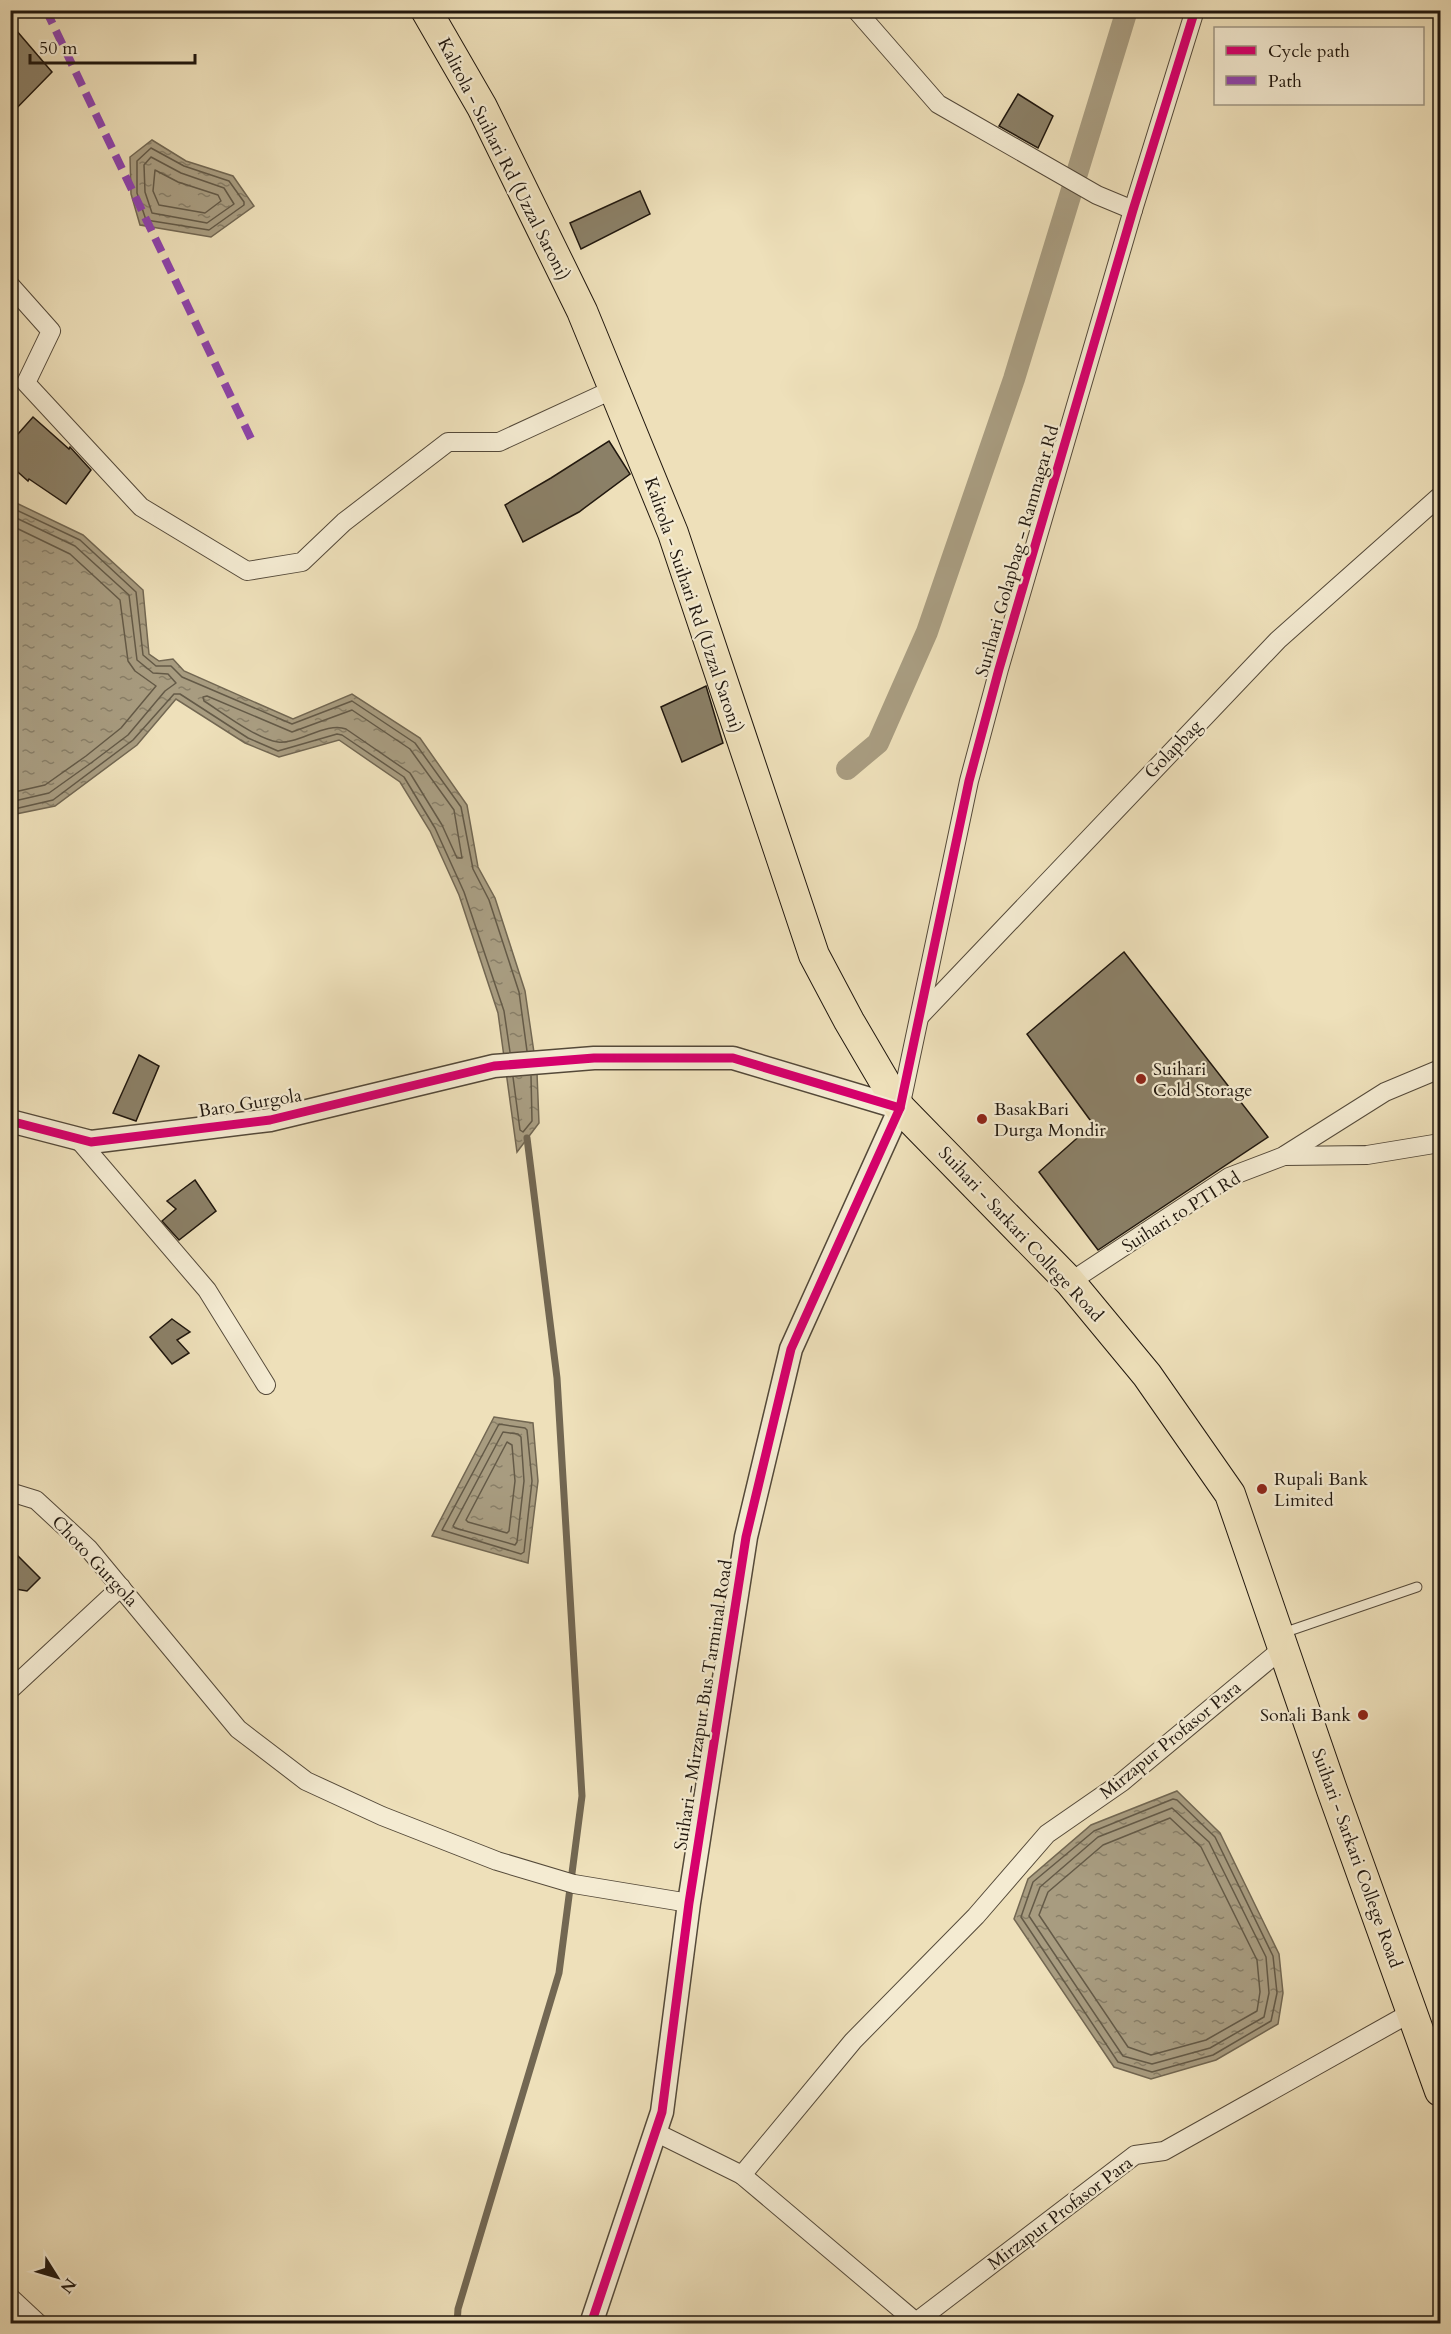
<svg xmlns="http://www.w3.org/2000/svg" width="1451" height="2334" font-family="Cardo,serif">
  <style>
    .water { fill: url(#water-ripples); stroke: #726752; stroke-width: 1.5 }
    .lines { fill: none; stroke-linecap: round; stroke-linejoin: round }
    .shore { stroke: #645a47; stroke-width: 1.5 }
    .stream { stroke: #726752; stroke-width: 7 }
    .canal { stroke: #a89c80; stroke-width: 22 }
    .building { fill: #8b8067; stroke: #20170e; stroke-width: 1.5 }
    .service-casing { stroke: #544939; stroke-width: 11 }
    .minor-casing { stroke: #544939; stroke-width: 20 }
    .tertiary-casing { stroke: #544939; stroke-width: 25 }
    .trunk-casing { stroke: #20170e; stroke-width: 32 }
    .service { stroke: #f4ebd2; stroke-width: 9 }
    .minor { stroke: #f4ebd2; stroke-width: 18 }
    .tertiary { stroke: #f4ebd2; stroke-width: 22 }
    .trunk { stroke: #eee0ba; stroke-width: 30 }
    .quiet { stroke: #8e44ad; stroke-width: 8; stroke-dasharray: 15 8; stroke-linecap: butt }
    .cycleway-casing { stroke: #f4ebd2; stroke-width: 13 }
    .cycleway { stroke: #d6006c; stroke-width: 9 }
    .poi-dot { fill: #8f2418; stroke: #f4ebd2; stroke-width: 2 }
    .labels { text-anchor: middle; stroke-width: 4.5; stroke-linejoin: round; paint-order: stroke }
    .street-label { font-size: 18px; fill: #20170e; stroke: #f4ebd2 }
    .poi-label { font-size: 18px; fill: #20170e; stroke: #f4ebd2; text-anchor: start }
  </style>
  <defs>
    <pattern id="water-ripples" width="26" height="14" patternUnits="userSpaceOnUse" patternTransform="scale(1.5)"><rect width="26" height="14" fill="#a89c80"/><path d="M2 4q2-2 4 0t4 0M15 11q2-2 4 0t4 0" fill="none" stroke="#887e67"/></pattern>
  </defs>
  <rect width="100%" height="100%" fill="#eee0ba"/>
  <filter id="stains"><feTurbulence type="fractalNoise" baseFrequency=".00333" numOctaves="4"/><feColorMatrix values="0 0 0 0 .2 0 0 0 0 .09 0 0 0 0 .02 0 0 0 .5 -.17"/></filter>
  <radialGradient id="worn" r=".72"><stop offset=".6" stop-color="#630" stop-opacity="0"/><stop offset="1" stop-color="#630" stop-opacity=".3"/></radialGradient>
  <g class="water">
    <path d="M152,140l34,21 47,15 21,30 -43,31 -71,-12 -9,-31 -1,-37z"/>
    <path d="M10,500l73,35 60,55 6,64 10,7 14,-2 11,12 109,48 59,-25 68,44 47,67 11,62 17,31 30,93 12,82 2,50 -22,29 -19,-139 -39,-118 -29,-64 -30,-49 -61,-42 -60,17 -34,-14 -69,-44 -39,46 -82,61 -44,9z"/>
    <path d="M494,1417l39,6 5,58 -10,82 -96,-27z"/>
    <path d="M1177,1791l43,42 59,121 4,39 -5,31 -62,36 -65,19 -37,-12 -100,-148 14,-40 63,-54z"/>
  </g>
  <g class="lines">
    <g class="shore">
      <path d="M151,148l33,18 45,15 15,21v3l-35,25 -63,-10 -9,-27v-32z"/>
      <path d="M151,157l30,16 43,15 10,16 -27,19 -55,-10 -7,-21 -1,-27z"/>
      <path d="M155,170l23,12 40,13 3,6 -16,12 -46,-8 -6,-14z"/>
      <path d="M10,507l70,33 56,52 7,63 13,11h15l11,11 110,47 60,-23 63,42 46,64 12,62 16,31 30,92 8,59"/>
      <path d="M10,515l65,31 54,49 8,65 16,13 15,1 8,9 -11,8 -37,44 -37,28 -42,30 -39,9"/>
      <path d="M10,525l60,29 50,46 8,61 7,10 21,15 -35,42 -35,28 -41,29 -35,8"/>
      <path d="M207,696l85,36 60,-22 58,39 44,61 8,48h-5l-15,-33 -32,-52 -64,-44c-19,-8 -49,16 -68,13 -21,-3 -55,-29 -74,-41l-1,-4z"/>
      <path d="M10,810l43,-10 80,-60 41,-46h6l68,44 30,13 59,-17 5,1 62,42 31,51 29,64 40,119 6,41"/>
      <path d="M513,1077l7,53 3,2 9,-11 -1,-45"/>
      <path d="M499,1424l26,4 2,2 5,51 -8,71 -3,2 -79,-24z"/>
      <path d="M503,1432l15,2 3,3 3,44 -7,61 -2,3 -60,-17 -2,-2z"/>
      <path d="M507,1442l5,3 3,36 -6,50 -2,2 -39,-11 -2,-2z"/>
      <path d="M1173,1799l4,1 38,37 58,119 4,37 -6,28 -58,34 -61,17 -34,-10 -97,-145 12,-35 61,-51z"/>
      <path d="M1172,1808l37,34 57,115 3,36 -5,24 -54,31 -58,16 -29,-8 -94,-140 11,-29 58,-50z"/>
      <path d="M1170,1818l31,29 56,113 3,32 -3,19 -51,29 -55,15 -23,-8 -89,-132 9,-23 55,-47z"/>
    </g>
    <path class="stream" d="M457,2324l1,-15 101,-336 23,-177 -25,-418 -30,-240"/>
    <path class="canal" d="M847,769l31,-26 49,-111 87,-253 113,-369"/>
  </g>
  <g class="building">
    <path d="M10,23l42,49 -42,43z"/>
    <path d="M1018,94l35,22 -15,32 -39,-22z"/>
    <path d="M640,191l10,23 -69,35 -11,-26z"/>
    <path d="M33,417l36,32 1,-2 21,23 -25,34 -37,-25 -1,2 -18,-16v-22z"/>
    <path d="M609,441l21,33 -51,38 -56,30 -18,-37 46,-27z"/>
    <path d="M706,686l17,57 -41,19 -21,-55z"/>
    <path d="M1124,952l144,185 -170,113 -59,-78 54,-48 -66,-90z"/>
    <path d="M139,1055l20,11 -23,55 -23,-8z"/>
    <path d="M195,1180l21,31 -37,29 -17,-19 14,-12 -9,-8z"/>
    <path d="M172,1319l18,13 -13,8 12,13 -17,11 -22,-27z"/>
    <path d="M10,1548l30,30 -13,13 -17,-3z"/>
  </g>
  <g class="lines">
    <defs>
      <path id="service" d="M1283,1633l134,-46"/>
      <g id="minor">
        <path d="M856,10l82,94 159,91 36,15"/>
        <path d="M10,285l41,46 -25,52 115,124 106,64 55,-9 42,-40 104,-80h51l115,-53"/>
        <path d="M920,1016l358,-376 162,-144"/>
        <path d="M900,1108l69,-327 30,-112 134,-459 62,-200"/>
        <path d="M77,1138l130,152 59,95"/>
        <path d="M1285,1155l100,-63 55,-23"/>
        <path d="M1070,1282l159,-105 55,-21 83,-1 73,-12"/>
        <path d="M10,1492l26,8 52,48 150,181 68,52 76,35 115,45 77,23 115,19"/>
        <path d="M10,1690l111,-103"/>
        <path d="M655,2132l87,43 111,-134 123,-125 71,-82 75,-52 161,-134"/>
        <path d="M742,2175l174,147 219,-167 29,-4 248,-139"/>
        <path d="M10,2297l29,27"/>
      </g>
      <path id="tertiary" d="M10,1121l81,21 179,-22 224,-54 100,-8h139l167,50 -109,241 -45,188 -57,366 -27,209 -71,212"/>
      <path id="trunk" d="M426,10l56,97 100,204 91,222 141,422 35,66 51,87 170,174 77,93 83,119 102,296 108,301"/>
    </defs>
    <use href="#service" class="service-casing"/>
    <use href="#minor" class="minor-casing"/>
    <use href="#tertiary" class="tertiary-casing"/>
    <use href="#trunk" class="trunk-casing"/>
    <use href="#service" class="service"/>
    <use href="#minor" class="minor"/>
    <use href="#tertiary" class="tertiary"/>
    <use href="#trunk" class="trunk"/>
    <path class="quiet" d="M46,10l208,435"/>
    <defs>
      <g id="cycleway">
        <path d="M10,1121l81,21 179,-22 224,-54 100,-8h139l167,50"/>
        <path d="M591,2324l71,-212 27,-209 57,-366 45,-188 109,-241 69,-327 30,-112 134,-459 62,-200"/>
      </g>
    </defs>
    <use href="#cycleway" class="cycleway-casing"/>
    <use href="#cycleway" class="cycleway"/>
  </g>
  <g class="poi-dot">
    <circle cx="1141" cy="1079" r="6"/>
    <circle cx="982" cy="1119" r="6"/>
    <circle cx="1262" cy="1489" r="6"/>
    <circle cx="1363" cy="1715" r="6"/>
  </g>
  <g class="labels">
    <g class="street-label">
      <text transform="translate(504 159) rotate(63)" y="6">Kalitola - Suihari Rd (Uzzal Saroni)</text>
      <text transform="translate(1017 551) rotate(-74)" y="6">Surihari Golapbag - Ramnagar Rd</text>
      <text transform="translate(694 605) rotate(71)" y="6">Kalitola - Suihari Rd (Uzzal Saroni)</text>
      <text transform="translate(1173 749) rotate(-46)" y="6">Golapbag</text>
      <text transform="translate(250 1103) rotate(-9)" y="6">Baro Gurgola</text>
      <text transform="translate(1181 1212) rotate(-32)" y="6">Suihari to PTI Rd</text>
      <text transform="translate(1021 1234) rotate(47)" y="6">Suihari - Sarkari College Road</text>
      <text transform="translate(95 1561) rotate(47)" y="6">Choto Gurgola</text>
      <text transform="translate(703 1705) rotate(-81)" y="6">Suihari - Mirzapur Bus Tarminal Road</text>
      <text transform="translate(1170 1740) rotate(-39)" y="6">Mirzapur Profasor Para</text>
      <text transform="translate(1357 1858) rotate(70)" y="6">Suihari - Sarkari College Road</text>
      <text transform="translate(1060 2213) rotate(-37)" y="6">Mirzapur Profasor Para</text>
    </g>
    <g class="poi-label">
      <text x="1153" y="1075">Suihari<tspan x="1153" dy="21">Cold Storage</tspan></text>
      <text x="994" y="1115">BasakBari<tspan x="994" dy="21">Durga Mondir</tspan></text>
      <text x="1274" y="1485">Rupali Bank<tspan x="1274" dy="21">Limited</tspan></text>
      <text x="1351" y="1721" text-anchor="end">Sonali Bank</text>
    </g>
  </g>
  <rect width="1451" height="2334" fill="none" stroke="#eee0ba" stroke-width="36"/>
  <rect x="12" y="12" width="1427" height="2310" fill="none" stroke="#20170e" stroke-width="3"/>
  <rect x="18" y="18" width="1415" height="2298" fill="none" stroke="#20170e" stroke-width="1.5"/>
  <rect x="1214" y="27" width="210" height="78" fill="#f4ebd2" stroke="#9f9684" stroke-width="1.5"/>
  <rect x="1226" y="46" width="30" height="9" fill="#d6006c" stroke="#9f9684" stroke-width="1.5"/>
  <text x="1268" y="57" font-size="18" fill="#20170e">Cycle path</text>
  <rect x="1226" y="76" width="30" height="9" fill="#8e44ad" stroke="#9f9684" stroke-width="1.5"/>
  <text x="1268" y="87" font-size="18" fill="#20170e">Path</text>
  <g transform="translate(57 2277) rotate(127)" stroke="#f4ebd2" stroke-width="4.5" paint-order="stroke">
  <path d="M0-4.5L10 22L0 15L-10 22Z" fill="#20170e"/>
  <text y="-9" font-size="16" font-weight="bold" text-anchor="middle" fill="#20170e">N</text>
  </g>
  <path d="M30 54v9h165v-9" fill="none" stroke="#20170e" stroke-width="3"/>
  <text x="39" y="54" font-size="18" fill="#20170e" stroke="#f4ebd2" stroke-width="4.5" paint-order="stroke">50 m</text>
  <rect width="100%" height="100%" filter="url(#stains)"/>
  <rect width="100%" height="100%" fill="url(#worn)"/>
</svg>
